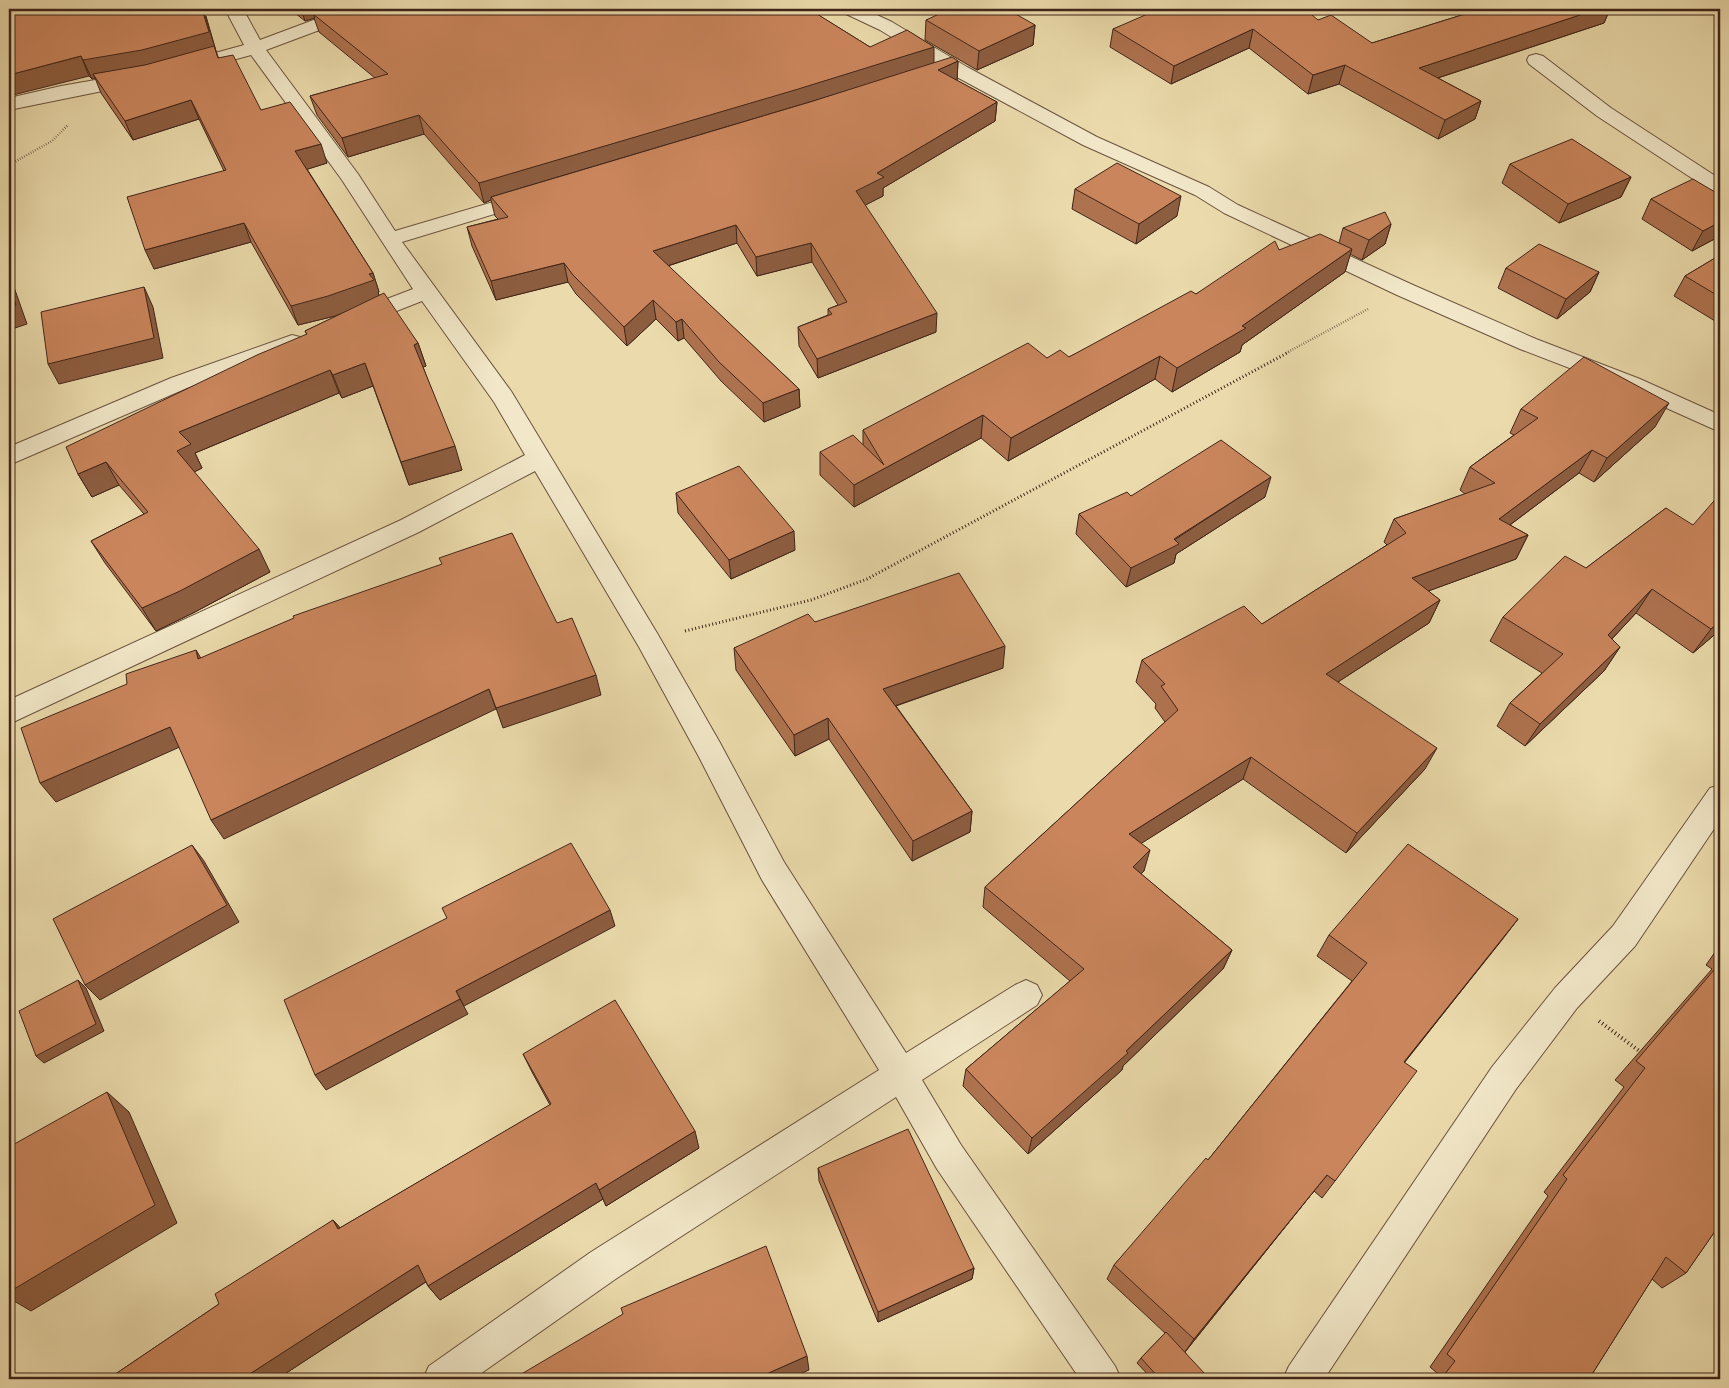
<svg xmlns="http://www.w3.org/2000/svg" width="1729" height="1388" font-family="'IM FELL Double Pica',serif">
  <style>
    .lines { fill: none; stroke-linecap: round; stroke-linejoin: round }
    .street-casing { stroke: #6b523e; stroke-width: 2 }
    .path-far2 { stroke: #402519; stroke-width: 2.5; stroke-dasharray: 0.5 2; stroke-linecap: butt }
    .path-far1 { stroke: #402519; stroke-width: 3; stroke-dasharray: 1 2.5; stroke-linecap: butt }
    .path { stroke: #402519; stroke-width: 4; stroke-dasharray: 1 3; stroke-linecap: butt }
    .street { fill: #f2e8c9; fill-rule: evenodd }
    .wall { fill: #ae724f; stroke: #402519 }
    .shaded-wall { fill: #8d5d40; stroke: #402519 }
    .building { fill: #ca855c; stroke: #402519 }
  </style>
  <rect width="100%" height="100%" fill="#ebdbac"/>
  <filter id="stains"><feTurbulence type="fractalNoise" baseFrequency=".004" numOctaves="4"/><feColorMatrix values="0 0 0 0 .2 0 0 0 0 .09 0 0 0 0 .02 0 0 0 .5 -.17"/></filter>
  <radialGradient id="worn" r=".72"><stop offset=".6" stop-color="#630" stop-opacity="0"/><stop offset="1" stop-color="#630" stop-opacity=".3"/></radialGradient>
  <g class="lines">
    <defs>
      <g id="street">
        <path d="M225,9h18l17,31 83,-31h25l-3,4 -99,37 92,124 37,57 135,-40 7,2 3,4 -3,4 -135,41 109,149 146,242 62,108 65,121 122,191 109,-68 11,-5 11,5 5,10 -5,10 -115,75 39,65 154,221 6,13h-41l-143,-210 -41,-72 -279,181 -144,101h-50l6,-13 162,-114 288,-182 -117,-190 -63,-123 -60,-110 -104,-176 -116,61 -410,192v-24l392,-180 124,-65 -31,-53 -72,-101 -56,22 -8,2 -8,-2 -3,-5 3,-5 63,-24 -71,-109 -91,-125 -65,18 -7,-2 -2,-4 2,-4 65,-18z"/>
        <path d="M841,9h23l28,13 75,45 130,70 112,50 29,18 175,80 123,54 104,40 80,36v17l-96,-43 -104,-40 -123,-54 -173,-82 -29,-18 -112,-50 -130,-70 -73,-45 -36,-17z"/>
        <path d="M1536,54l7,2 68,52 109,71v15l-7,-2 -116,-76 -68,-52 -2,-4 2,-4z"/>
        <path d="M135,73l7,2 2,4 -2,4 -133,27v-12l52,-12z"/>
        <path d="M292,335l8,2 3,5 -3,5 -113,41 -178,77v-18l162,-69z"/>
        <path d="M1720,785v35l-85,126 -58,62 -61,81 -192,290h-41l6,-13 203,-299 63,-79 58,-62 97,-138z"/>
      </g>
    </defs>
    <use href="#street" class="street-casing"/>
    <g class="path-far2">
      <path d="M9,165l43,-24 16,-16"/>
      <path d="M1286,353l82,-44"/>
    </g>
    <path class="path-far1" d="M685,631l126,-31 56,-21 422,-227"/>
    <path class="path" d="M1599,1021l43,32"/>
    <use href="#street" class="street"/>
  </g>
  <g class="wall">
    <path d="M9,9l197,7 12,42 43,52 66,53 -20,6 66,104 6,19h-1l1,3 39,48 8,23 -3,1 39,103 -53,15 -36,-99 -31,12 -3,-5 -144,60 7,15 -8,4 76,100 -77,41 -37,18 -51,-68 -14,-22 53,-27 -25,-29 -27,12 -14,-23 229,-139 -2,-4 38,-18 -8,3 -37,9 -47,-83 -97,27 70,-98 -25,-52 -66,21 -32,-47 -6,-15 -3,1 -3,-3z"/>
    <path d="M290,9h522l-2,1 60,37 64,16 24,-2 -1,19h-1l41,22 -2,19 -112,67v8l-18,9 71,127 -118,46 -19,-32 -1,-19 30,-12v-6l10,-4 -26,-43 -55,14 -20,-33 -69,23 131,123 1,18 -36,15 -43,-41 -37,-43 -6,3 -22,-22 -29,27 -51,-52 -8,-12 -72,18 -24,-54 -5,-19 31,-8 -3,-3 -4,-16 -7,3 -60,-69 -76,23 -31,-42 -7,-19 65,-18 -56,-46 -5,-14 -9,3z"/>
    <path d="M1481,9h129l-6,14 -166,55 43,23 -6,18 -37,20 -99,-55 -31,10 -59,-46 -78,36 -61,-37 3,-18 52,-18 153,9 54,23z"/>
    <path d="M926,20l109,5 -2,20 -56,25 -52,-30z"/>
    <path d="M1510,164l121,13 -10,20 -62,26 -57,-40z"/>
    <path d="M1075,189l102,27 -41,28 -64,-35z"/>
    <path d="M1720,195v41l-28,15 -50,-32 9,-20z"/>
    <path d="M1391,224l-6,20 -23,16 -12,-6 -5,18 -103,73 -2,7 -68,40 -17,-13 -147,82 -27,-23 -127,69 -34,-32v-23l43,-7v-15l184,-72 22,-1 127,-63 83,-44 60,-7 4,-15z"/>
    <path d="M1720,255v69l-46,-28 11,-20z"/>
    <path d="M1506,268l93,4 -9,20 -33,27 -59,-31z"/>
    <path d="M1521,409l134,18 -61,55 -15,-9 -69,52 18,10 -12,24 -88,32 12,9 -11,23 -91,59 87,87 -79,84 -103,-74 -102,64 3,28 -3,3 91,76 -9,19 -100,97 -1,4 -94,84 -65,-68 3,-17 104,-88 -87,-74 2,-20 180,-165 -10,-14 1,-4 -20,-22 6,-22 120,-36 125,-79 -3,-3 10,-23 71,-25 -5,-4 10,-23 44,-32 -4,-2z"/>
    <path d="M676,493l119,57 -64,29 -53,-66z"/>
    <path d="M1131,496l134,1 -89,57 -2,9 -48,24 -50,-53 3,-20z"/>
    <path d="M1666,508l54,122 -27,23 -57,-40 -24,26 8,8 -16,24 -79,75 -28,-20 13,-23 32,-30 -52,-32 13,-24 83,-49z"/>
    <path d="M815,622l188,46 -107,38 76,105 -2,21 -58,29 -83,-122 -34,17 -59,-86 -2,-22z"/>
    <path d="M1518,919l-113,143 -70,119 -13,17 -8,-7 -129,161 17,27h-50l-15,-16 4,-5 24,-25 -58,-54 7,-14 94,-105 144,-179 -35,-25 12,-21z"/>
    <path d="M1720,945v279l-34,49 -24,15 -10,-9 -63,100h-155l4,-5 -8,-7 118,-171 -4,-4 80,-105 -9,-7 97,-111 -6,-4z"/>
    <path d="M523,1054l176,94 -93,58 -3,-7 -163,101 -12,-14 -2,-4 -149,97h-169l111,-75 114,-84 7,8 210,-123 -18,-33z"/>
    <path d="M818,1168l156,100 -2,11 -94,43 -59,-141z"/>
  </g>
  <g class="shaded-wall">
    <path d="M203,9l13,42 5,14 -128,9 2,4 -3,1 -9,-19z"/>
    <path d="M301,9h37l-25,5 2,4 -10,3z"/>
    <path d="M1598,9h12l-6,14 -191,63 6,-18z"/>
    <path d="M1035,25l-2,20 -56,25 2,-19z"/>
    <path d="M1253,29l-4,19 -78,36 3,-18z"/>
    <path d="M934,47v18l-443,132v3l-7,3 -5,-20z"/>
    <path d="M81,56l8,20 -80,20v-21z"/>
    <path d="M958,61l-1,19 -20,9 1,-19z"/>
    <path d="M1345,65l-6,19 -31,10 5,-19z"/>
    <path d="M191,100l8,19 -66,21 -8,-19z"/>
    <path d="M1481,101l-6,18 -37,20 7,-19z"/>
    <path d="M997,102l-2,19 -112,67v8l-27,14v-19l21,-18z"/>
    <path d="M419,115l5,19 -76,23 -6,-19z"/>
    <path d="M321,144l6,19 -25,8 -7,-20z"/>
    <path d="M1631,177l-10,20 -62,26 9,-19z"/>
    <path d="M1181,196l-4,20 -41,28 3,-20z"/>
    <path d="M1720,222v14l-28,15 11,-20z"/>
    <path d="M244,223l7,19 -97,27 -9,-19z"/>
    <path d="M1391,224l-6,20 -23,16 7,-20z"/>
    <path d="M736,225l1,18 -82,27 -2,-19z"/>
    <path d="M811,243l1,19 -55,14 -1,-19z"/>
    <path d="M1352,249l-7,23 -103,73 -2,7 -68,40 5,-24 65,-42z"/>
    <path d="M564,263l4,19 -72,18 -5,-19z"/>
    <path d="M1599,272l-9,20 -33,27 9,-20z"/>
    <path d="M9,273l18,51 -18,6z"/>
    <path d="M373,273l6,19h-1l2,7 -45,17 -37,9 -7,-19z"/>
    <path d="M144,287l9,20 10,51 -104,26 -11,-20z"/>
    <path d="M653,300l3,19 -29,27 -3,-19z"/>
    <path d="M937,313l-1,19 -118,46 -1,-19z"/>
    <path d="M682,319l2,19 -6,3 -2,-19z"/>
    <path d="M418,343l8,23 -5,2 -7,-23z"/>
    <path d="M1160,356l-5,23 -147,82 3,-23z"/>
    <path d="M365,363l8,23 -31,12 -9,-23z"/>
    <path d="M330,370l9,23 -144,60 7,15 -14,7 -11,-24 2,-19z"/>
    <path d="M799,389l1,18 -36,15 -1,-19z"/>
    <path d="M1669,403l-14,24 -61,55 13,-24z"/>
    <path d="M983,415l-2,23 -127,69v-22z"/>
    <path d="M455,446l7,24 -53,15 -8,-23z"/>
    <path d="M1592,450l-13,23 -92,69 12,-23z"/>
    <path d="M106,462l13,23 -27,12 -14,-23z"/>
    <path d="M1271,477l-6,20 -89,57 -2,9 -48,24 5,-19z"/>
    <path d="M794,531l1,19 -64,29 -2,-19z"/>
    <path d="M1528,535l-12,24 -115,42 11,-23z"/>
    <path d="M259,549l11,23 -77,41 -37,18 -14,-23z"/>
    <path d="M1652,589l-16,24 -43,46 15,-24z"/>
    <path d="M1440,600l-11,23 -113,73 10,-22z"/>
    <path d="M1720,621v9l-27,23 18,-24z"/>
    <path d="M1005,646l-2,22 -120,42v-21z"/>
    <path d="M1620,647l-16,24 -79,75 15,-22z"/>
    <path d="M196,650l12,20 -10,-11z"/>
    <path d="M596,675l5,20 -98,33 -7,-20z"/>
    <path d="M489,689l7,20 -272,130 -13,-19z"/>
    <path d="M828,718l1,21 -34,17 -1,-21z"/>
    <path d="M170,727l12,19 -126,56 -16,-19z"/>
    <path d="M1437,748l-12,21 -79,84 11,-20z"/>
    <path d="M1251,757l-8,22 -120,76 6,-21z"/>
    <path d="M972,811l-2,21 -58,29 1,-20z"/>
    <path d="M192,845l12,16 35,61 -139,78 -15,-15z"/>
    <path d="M1150,850l-6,21 -17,16 6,-20z"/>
    <path d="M610,910l5,16 -151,80 -8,-15z"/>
    <path d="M1518,919l-16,21 -112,140 14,-18z"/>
    <path d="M1232,950l-9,19 -100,97 -1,4 -94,84 4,-16 94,-87z"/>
    <path d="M78,980l8,8 18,43 -60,32 -8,-7z"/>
    <path d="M460,999l8,15 -142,76 -11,-15z"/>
    <path d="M107,1092l22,20 48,111 -146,88 -22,-13v-6z"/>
    <path d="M695,1131l4,17 -93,58 -7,-16z"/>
    <path d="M1327,1175l-13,16 -129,161 9,-13z"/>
    <path d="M596,1183l7,16 -163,101 -12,-14z"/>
    <path d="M333,1220l14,15 -9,-6z"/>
    <path d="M418,1265l12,14 -153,100h-35z"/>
    <path d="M974,1268l-2,11 -94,43v-10z"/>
    <path d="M807,1356l2,14 -21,9h-33z"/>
  </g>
  <g class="building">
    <path d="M9,9h193l7,23 -67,18 -59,10 -2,-4 -72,19z"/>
    <path d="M326,9h483l61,38 37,-17 27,17 -139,43 -316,93 -60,-68 -77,23 -32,-42 78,-22 -75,-60z"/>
    <path d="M950,9h57l28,16 -56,26 -53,-31z"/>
    <path d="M1159,9l6,2 11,-2h129l13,11 13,-5 41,28 109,-34h117l-179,59 62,33 -36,19 -100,-55 -32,10 -60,-46 -79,37 -61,-37z"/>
    <path d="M214,46l4,12 15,-3 28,55 29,-8 31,42 -26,7 78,122 -4,1 5,6 -46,16 -37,10 -47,-83 -99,27 -18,-53 99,-27 -35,-70 -66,21 -32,-47 52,-9z"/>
    <path d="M952,57l6,4 -20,9 59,32 -120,71 7,4 -28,14 81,122 -120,46 -19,-32 34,-13 -4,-5 19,-7 -36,-59 -55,14 -20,-32 -83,26 146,138 -36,14 -44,-41 -37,-43 -6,3 -23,-22 -29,27 -51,-52 -9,-12 -73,18 -24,-54 41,-10 -17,-20 319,-95z"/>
    <path d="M1572,139l59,38 -63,27 -58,-40z"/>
    <path d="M1117,163l64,33 -42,28 -64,-35z"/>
    <path d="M1693,179l27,16v27l-17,9 -52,-32z"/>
    <path d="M1385,212l6,12 -22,16 -26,-12z"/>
    <path d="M1320,234l32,15 -110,77 4,2 -69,40 -17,-12 -149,82 -28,-23 -129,70 -34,-33 33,-17 31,30 -21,-35 165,-87 19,15 13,-8 9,7 122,-66 5,3 79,-53 4,9z"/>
    <path d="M1539,244l60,28 -33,27 -60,-31z"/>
    <path d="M1720,255v42l-35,-21z"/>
    <path d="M9,284l7,21 -7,2z"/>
    <path d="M144,287l10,51 -106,26 -7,-52z"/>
    <path d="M384,293l34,50 -4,2 41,101 -54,16 -36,-99 -32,12 -3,-5 -151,62 12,12 -14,7 82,98 -79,42 -38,17 -51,-67 57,-29 -42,-50 -28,12 -12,-27 191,-92 50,-21 -2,-3z"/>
    <path d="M1584,357l85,46 -62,55 -15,-8 -93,69 29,16 -116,43 28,22 -114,74 111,74 -80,85 -106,-76 -122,77 21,16 -17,17 99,83 -106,101 2,2 -96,85 -66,-69 118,-100 -99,-82 193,-177 -17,-24 4,-2 -23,-24 102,-54 18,18 144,-91 -12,-14 101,-36 -25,-16 68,-49 -17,-9z"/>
    <path d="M1221,440l50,37 -97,62 5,5 -48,24 -52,-54 48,-22 4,4z"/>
    <path d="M739,466l55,65 -65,29 -53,-67z"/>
    <path d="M1720,494v127l-9,8 -59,-40 -44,46 12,12 -80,77 -30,-21 53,-49 -60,-37 62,-61 21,12 80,-60 27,17z"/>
    <path d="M512,533l45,90 15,-5 24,57 -100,33 -7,-19 -278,131 -41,-93 -130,56 -19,-55 106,-44 -1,-10 70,-24 2,9 96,-41 -1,-2 149,-52 -3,-6z"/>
    <path d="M959,573l46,73 -122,43 89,122 -59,30 -85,-123 -34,17 -60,-87 74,-34 7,8z"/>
    <path d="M571,843l39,67 -154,81 4,8 -145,76 -31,-75 163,-82 -5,-10z"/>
    <path d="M1408,844l110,75 -114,143 13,9 -82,110 -8,-6 -133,164 -80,-74 92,-107 2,2 159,-197 -38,-28z"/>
    <path d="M192,845l35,60 -142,80 -32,-66z"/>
    <path d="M1720,963v261l-34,49 -20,-16 -77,122h-148l14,-18 -8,-7 120,-175 -4,-4 82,-107 -9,-7z"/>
    <path d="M78,980l18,44 -60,32 -17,-45z"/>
    <path d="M615,1000l80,131 -96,59 -3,-7 -168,103 -10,-21 -176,114h-134l111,-75 -4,-10 118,-74 5,9 213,-125 -28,-50z"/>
    <path d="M107,1092l48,113 -146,87v-145z"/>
    <path d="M908,1129l66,139 -96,44 -60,-144z"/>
    <path d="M766,1246l41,110 -52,23h-242l110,-65 -2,-6z"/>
    <path d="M1166,1332l40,43 -4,4h-42l-19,-21z"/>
  </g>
  <rect width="1729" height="1388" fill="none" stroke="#ebdbac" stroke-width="30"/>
  <rect x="10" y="10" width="1709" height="1368" fill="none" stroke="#402519" stroke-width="2.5"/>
  <rect x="15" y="15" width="1699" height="1358" fill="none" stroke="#402519"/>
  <rect width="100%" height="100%" filter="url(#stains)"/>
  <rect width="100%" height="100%" fill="url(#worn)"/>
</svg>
